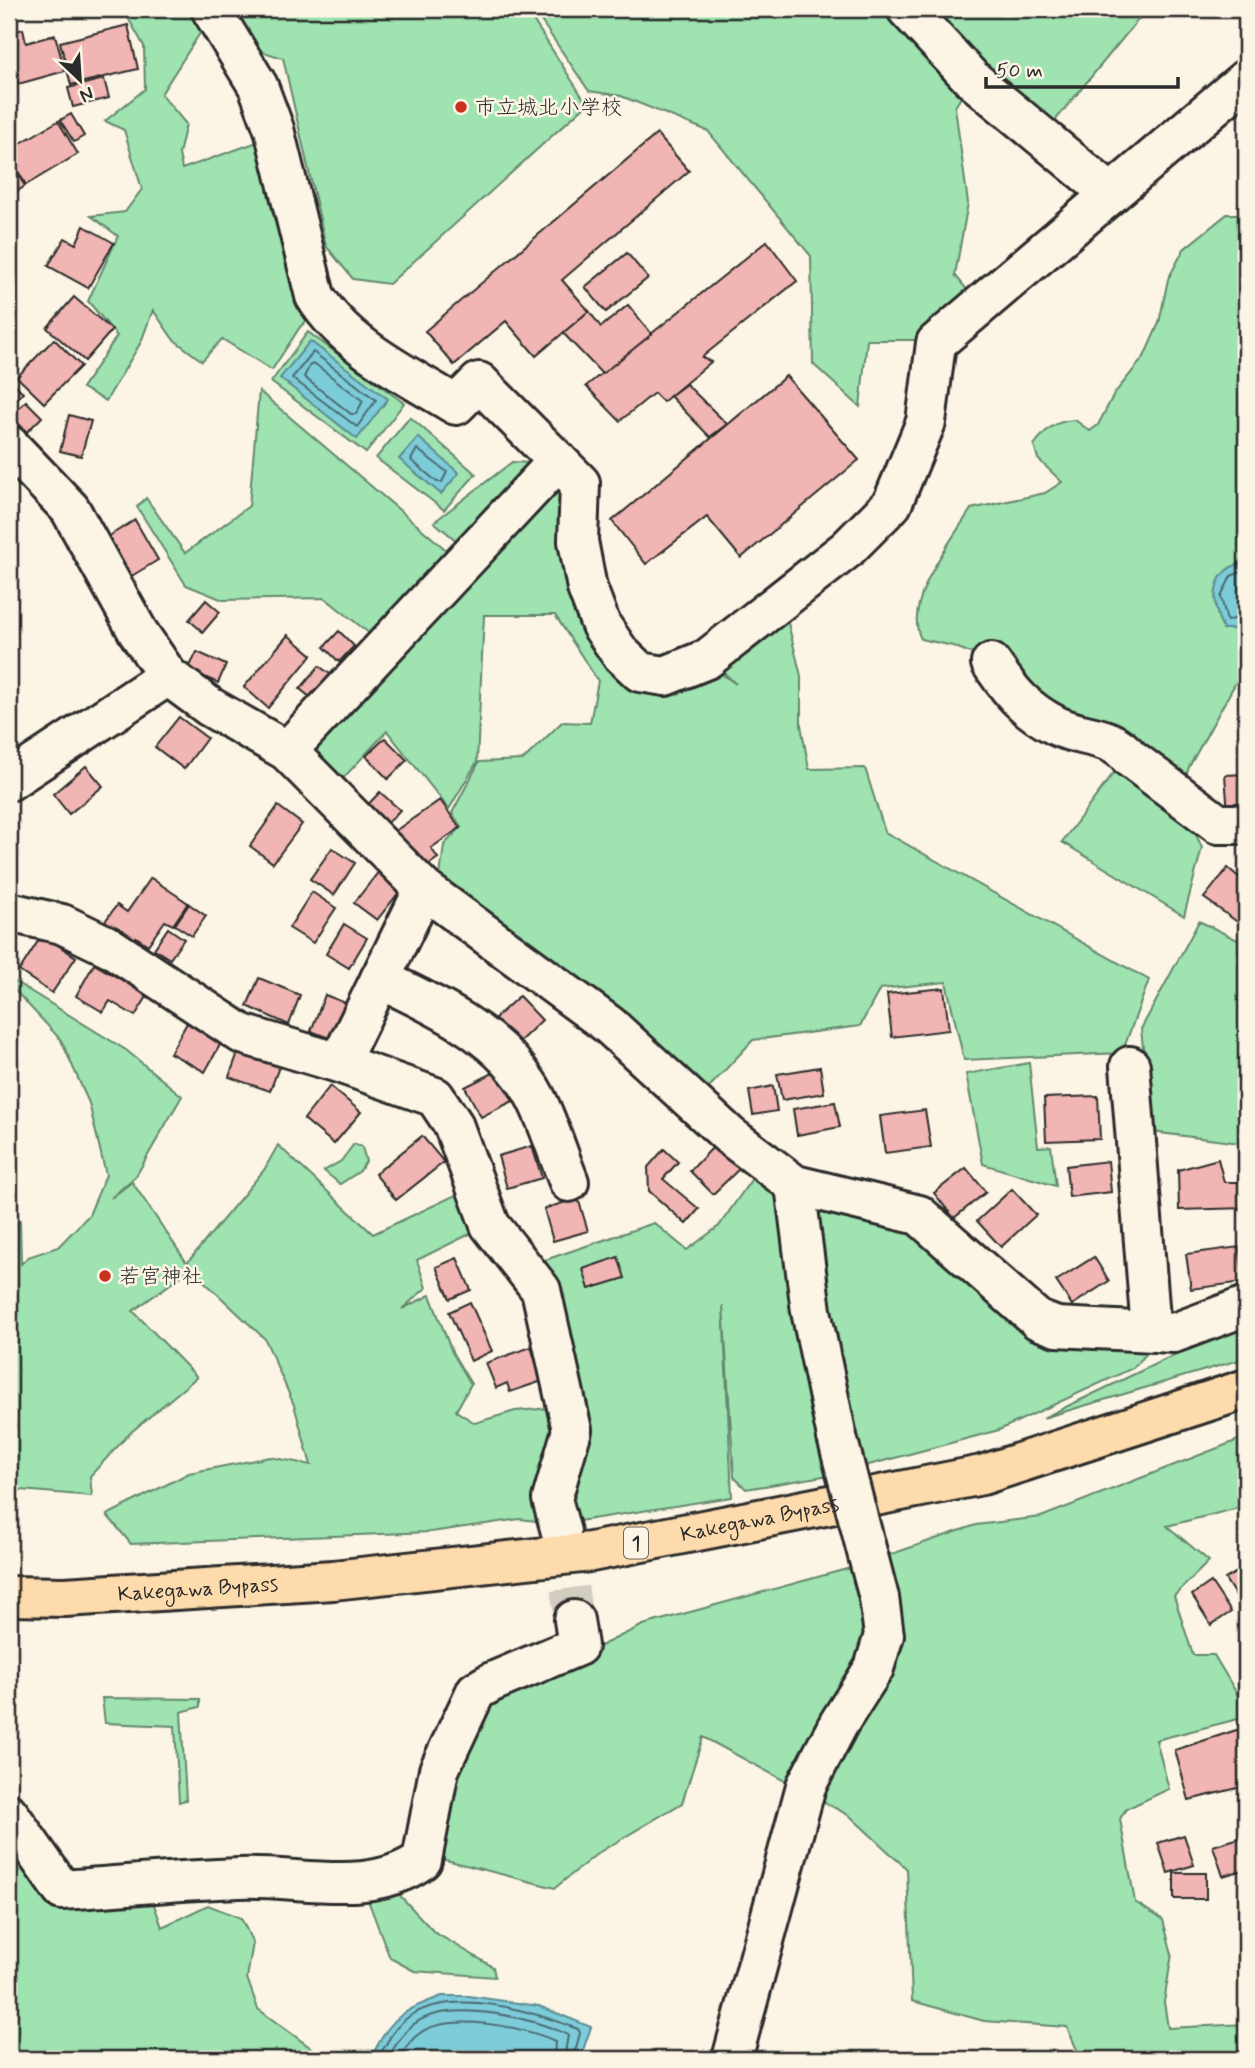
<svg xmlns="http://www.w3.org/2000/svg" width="1255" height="2068" font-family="Mynerve,'Klee One',sans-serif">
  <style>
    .green { fill: #9ee3b0; stroke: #64876e; stroke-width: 2 }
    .water { fill: #7dccd9; stroke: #5c8c93; stroke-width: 2 }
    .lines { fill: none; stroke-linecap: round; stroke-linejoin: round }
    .shore { stroke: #4c6b71; stroke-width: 2 }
    .building { fill: #f1b5b3; stroke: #2b2b2b; stroke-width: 2 }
    .minor-tunnel { stroke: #d2cdc0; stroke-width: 38; stroke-dasharray: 38 19; stroke-linecap: butt }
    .minor-casing { stroke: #2b2b2b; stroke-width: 44 }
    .highway-casing { stroke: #2b2b2b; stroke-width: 44 }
    .minor { stroke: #fcf5e5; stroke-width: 38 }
    .highway { stroke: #fddbac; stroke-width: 38 }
    .minor-bridge-casing { stroke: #2b2b2b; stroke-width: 44; stroke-linecap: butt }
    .minor-bridge { stroke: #fcf5e5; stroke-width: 38 }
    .poi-dot { fill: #c8321e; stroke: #fcf5e5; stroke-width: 2.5 }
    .labels { text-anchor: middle; stroke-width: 5; stroke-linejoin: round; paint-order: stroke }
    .shield { fill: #fcf5e5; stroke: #6a6863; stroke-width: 2 }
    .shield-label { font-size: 19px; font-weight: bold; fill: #2b2b2b }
    .poi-label { font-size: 21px; fill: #2b2b2b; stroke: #fcf5e5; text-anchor: start }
    .street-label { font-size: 21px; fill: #2b2b2b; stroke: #fcf5e5 }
  </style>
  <rect width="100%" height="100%" fill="#fcf5e5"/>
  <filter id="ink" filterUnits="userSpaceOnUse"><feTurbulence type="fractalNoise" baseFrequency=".0143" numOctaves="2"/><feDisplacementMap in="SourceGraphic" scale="14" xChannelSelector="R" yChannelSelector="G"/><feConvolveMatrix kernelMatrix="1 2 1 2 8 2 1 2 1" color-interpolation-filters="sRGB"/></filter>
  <g filter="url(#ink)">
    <g class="green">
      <path d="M123,9h67l12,21 -41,64 25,30 -7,30 3,15 78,-28 60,168 -20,18 -28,43 -50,-31 -20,22 -29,-22 -20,-29 -12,32 -35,59 -24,-13 35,-52 -29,-35 30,-65 -27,-20 34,-4 17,-23 -18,-59 -19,-9 40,-32 -1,-43z"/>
      <path d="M226,9h300l61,95 -198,180 -36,-5 -27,-33 -43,-188 -36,-11z"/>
      <path d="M533,9h614l-93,113 60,64 -142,-107 -17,28 13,96 -13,72 23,28 -47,37h-64l-7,67 -47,-43 -2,-108 -103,-125 -87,-35 -32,-5z"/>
      <path d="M1227,214h19v349l-7,1 -16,65 23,-6v41l-57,103 -8,25 -105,-60 -98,-76 -25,-10 -32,-7c-19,-37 31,-99 50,-130l74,-16 17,-11 -24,-23 -4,-14c12,-16 21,-24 41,-25l15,11 8,-6 16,-31 30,-37 15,-34 9,-44 16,-30z"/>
      <path d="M308,332l96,71 -38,50 -95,-71z"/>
      <path d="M259,391l191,162 -80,81 -45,-36 -102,2 -37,-15 -49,-78 9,-9 39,55 64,-47z"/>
      <path d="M410,417l66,57 -32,36 -68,-52z"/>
      <path d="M512,462l43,2 29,141 54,70 79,-4 19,13 -15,-14 66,-51 14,57v49l8,44 56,-1 20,64 264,148 -27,73 -158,7 -18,-78 -66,7 -20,37 -107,14 -50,54 -164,-120 -99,-98 4,-31 17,-18 -9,-14 27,-51 44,-2 39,-38 28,1 8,-42 -43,-66h-71l-7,147 -28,47 -62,-78 -52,56 -34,-41 174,-190 -41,-34z"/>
      <path d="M1118,767l75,60 9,21 -18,68 -122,-74z"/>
      <path d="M1199,921l47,23v193l-6,6 -88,-11 -11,-103z"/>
      <path d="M9,978l117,72 56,46 -46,80 -25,22 21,-16 55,81 77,-93 14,-25 95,89 89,-42 16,38 -61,30 9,28 -24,21 28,-14 22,57 19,32 -15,27 19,12 40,-12 36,-3 -12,-146 115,-39 33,27 32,-24 34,-49 49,20 116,20 116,103 123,23 -24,25 -134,62 -164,44 -89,15 -12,-12 -11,-172 9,192 -172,27 -40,-5 -89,13 -300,12 -24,-29 82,-42 81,-16 41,8 -17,-60 -29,-66 -74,-70 -58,42 64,66 -67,56 -40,43 2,20 -83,-7v-260l11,-8 1,43 7,-7 30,-10 31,-32 17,-40 -17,-72 -28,-63 -52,-56z"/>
      <path d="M1029,1063l9,84 13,-1 5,40 -73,-22 -17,-90z"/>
      <path d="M354,1144l8,3 4,14 -6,10 -20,13 -16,-13 17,-10z"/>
      <path d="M1246,1326v32l-203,60 179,-86z"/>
      <path d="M1246,1437v69l-79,20 42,35 -35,35 19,59h21l32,54v8l-90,23 13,49 -43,20 -6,10 15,83 28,18 9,34 -8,48 4,26 77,-4 1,35h-165l-14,-32 -83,-6 -72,-20 -5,-132 -57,-53 -147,-79 -21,66 -84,50 -43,35 -117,-30 14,-73 34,-82 24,-13 133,-65 211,-58 122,-42 65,-8z"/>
      <path d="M102,1698l98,1v8l-19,5 5,88 -7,2 -4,-76 -70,-3z"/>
      <path d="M9,1829l53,74 89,-7 11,31 46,-22 33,13 12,25 -6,35 11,31 68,50h-317z"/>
      <path d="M393,1888l41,44 59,35 2,10 -81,-6 -24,-13 -24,-63z"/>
    </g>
    <g class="water">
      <path d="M310,341l78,58 -31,40 -77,-61z"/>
      <path d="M418,437l41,36 -18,21 -42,-35z"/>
      <path d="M1246,563v58l-13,8h-10c-13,-25 -12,-63 23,-66z"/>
      <path d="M442,1996h27l70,10 52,21 -11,32h-210c22,-42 29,-47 72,-63z"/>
    </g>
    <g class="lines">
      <g class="shore">
        <path d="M313,352l63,48 -19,27 -65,-49z"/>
        <path d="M315,364l48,37 -7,13h-5l-47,-37 6,-12z"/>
        <path d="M417,449l30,23 -5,10h-5l-26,-22z"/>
        <path d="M1246,570l-15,6 -10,21 6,24 19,-6"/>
        <path d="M378,2059c8,-15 17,-34 32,-43 44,-29 123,-5 168,13l2,4 -7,26"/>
        <path d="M388,2059c6,-12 14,-26 26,-35 34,-26 118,-7 154,11l-4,24"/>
        <path d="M400,2059c4,-9 11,-20 20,-26 29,-21 105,-6 135,8l-1,18"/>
      </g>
    </g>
    <g class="building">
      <path d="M128,25l10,44 -67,16 -11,-43z"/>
      <path d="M23,29l3,14 29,-8 10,36 -47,13 -9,-34v-17z"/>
      <path d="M104,79l5,19 -36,9 -5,-19z"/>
      <path d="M71,114l13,22 -10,6 -14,-22z"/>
      <path d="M58,121l20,33 -52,31 -17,-29v-6z"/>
      <path d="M657,134l32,37 -127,109 27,31 -53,45 -30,-35 -52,44 -29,-34z"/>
      <path d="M14,169l11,17 -13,9 -3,-6v-17z"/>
      <path d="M84,226l30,17 -26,45 -40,-22 17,-28 11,6z"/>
      <path d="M767,241l30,40 -95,76 9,5 -48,40 -9,-9 -34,28 -34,-35z"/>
      <path d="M627,253l21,25 -42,34 -21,-25z"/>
      <path d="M74,297l38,33 -27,31 -38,-33z"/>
      <path d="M628,305l24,29 -50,40 -39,-41 26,-22 12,16z"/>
      <path d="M54,339l27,27 -37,37 -27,-26z"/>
      <path d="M786,376l73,84 -118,98 -34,-41 -61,47 -34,-43z"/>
      <path d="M9,377l14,16 -14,13z"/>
      <path d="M686,384l41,40 -17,13 -40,-41z"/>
      <path d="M26,401l16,16 -15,15 -16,-16z"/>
      <path d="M69,415l22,6 -10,35 -21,-5z"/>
      <path d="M135,520l23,40 -28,17 -24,-39z"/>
      <path d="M206,600l14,12 -17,20 -14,-12z"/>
      <path d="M339,631l15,15 -15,16 -15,-15z"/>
      <path d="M288,635l24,20 -44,53 -24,-21z"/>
      <path d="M197,652l29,13 -8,18 -30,-13z"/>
      <path d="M319,666l15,11 -19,24 -15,-12z"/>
      <path d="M179,717l28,21 -23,31 -29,-22z"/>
      <path d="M385,738l22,22 -19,19 -22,-23z"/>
      <path d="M86,766l17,20 -34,28 -16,-20z"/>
      <path d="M1246,774v38l-18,1 -3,-38z"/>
      <path d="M380,792l20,18 -21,22 -20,-18z"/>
      <path d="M440,800l20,28 -29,20 7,10 -16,11 -27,-38z"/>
      <path d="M278,806l24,18 -29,39 -23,-17z"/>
      <path d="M332,848l23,15 -21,32 -24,-16z"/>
      <path d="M1228,868l18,15v40l-3,3 -39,-28z"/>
      <path d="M380,870l23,17 -26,33 -23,-17z"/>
      <path d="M151,878l37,25 -15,22 -8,-4 -17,24 -12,-8 -4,7 -29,-20 14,-19 10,7z"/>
      <path d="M312,892l24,16 -23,35 -24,-15z"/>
      <path d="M189,904l17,12 -14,20 -17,-11z"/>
      <path d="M344,924l23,14 -18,30 -23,-14z"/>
      <path d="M168,928l16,11 -14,20 -16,-10z"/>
      <path d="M42,935l34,22 -24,36 -33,-22z"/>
      <path d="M94,964l54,31 -13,21 -25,-15 -7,11 -27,-16z"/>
      <path d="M259,978l41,17 -11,30 -42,-19z"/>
      <path d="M944,988l5,42 -57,7 -5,-43z"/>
      <path d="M325,995l26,10 -14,36 -26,-10z"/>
      <path d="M519,996l23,24 -26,25 -24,-24z"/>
      <path d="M187,1023l34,20 -16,29 -35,-19z"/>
      <path d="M239,1050l41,14 -10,27 -41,-14z"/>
      <path d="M820,1067l4,26 -42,7 -5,-26z"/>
      <path d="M497,1071l16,30 -32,16 -16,-30z"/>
      <path d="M330,1086l31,26 -27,32 -30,-25z"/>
      <path d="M773,1086l4,25 -24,4 -4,-24z"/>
      <path d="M1098,1096l2,43 -54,2 -2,-43z"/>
      <path d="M835,1102l5,25 -43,8 -4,-26z"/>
      <path d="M925,1110l6,37 -46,6 -5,-37z"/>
      <path d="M422,1136l22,26 -48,38 -21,-26z"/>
      <path d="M717,1143l24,24 -28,27 -23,-23z"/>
      <path d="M532,1146l10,32 -35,10 -9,-32z"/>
      <path d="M664,1149l14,13 -15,17 36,30 -13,15 -37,-33 -1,-24z"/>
      <path d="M1218,1159l6,23h22v26l-67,2 -1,-40z"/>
      <path d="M1108,1161l3,31 -42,5 -3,-31z"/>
      <path d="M966,1168l20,24 -32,26 -20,-25z"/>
      <path d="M1012,1189l24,26 -35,32 -24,-26z"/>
      <path d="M578,1198l10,33 -35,10 -9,-32z"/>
      <path d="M1239,1247l5,35 -53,7 -5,-35z"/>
      <path d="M618,1257l7,21 -36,11 -6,-20z"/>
      <path d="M1094,1257l15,24 -37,24 -16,-24z"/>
      <path d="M457,1258l14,32 -21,9 -14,-32z"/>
      <path d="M470,1302l22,49 -21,10 -22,-49z"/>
      <path d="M531,1347l11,34 -32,11 -3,-9 -11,5 -10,-25z"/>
      <path d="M1245,1567l1,41 -2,1 -19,-30z"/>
      <path d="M1211,1582l20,30 -20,13 -19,-30z"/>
      <path d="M1246,1727v59l-57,14 -14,-50z"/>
      <path d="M1184,1835l10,30 -26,8 -10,-30z"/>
      <path d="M1246,1836v33l-23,7 -10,-30z"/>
      <rect x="1174" y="1873" width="32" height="26"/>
    </g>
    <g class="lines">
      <path class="minor-tunnel" d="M561,1532l13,88"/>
      <defs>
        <g id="minor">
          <path d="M211,9l47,77 16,43 41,167c30,50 92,79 141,109l23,-23 101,101 -2,58 9,47 14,37 19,28 20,19 25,4 42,-17 140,-110 45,-45 34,-82 10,-79 310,-264"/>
          <path d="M907,9l65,70 139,115"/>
          <path d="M9,445l61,64 68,123 30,44 42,31 77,44 137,138 185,136 121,111 65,49 124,30 119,105 19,7 117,6 72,-27"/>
          <path d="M991,663c20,29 34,47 66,63 27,13 53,7 73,32l88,66h28"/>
          <path d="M287,751l271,-290"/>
          <path d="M9,781l159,-105"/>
          <path d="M9,912l53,12 48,23 132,87 97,29 96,34 18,27 37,101 51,65 31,140 -20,69 9,33"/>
          <path d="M380,979c53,25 114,53 147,104 17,24 30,70 42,99"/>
          <path d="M339,1063l85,-174"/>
          <path d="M1130,1066l21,265"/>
          <path d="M795,1185l16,126 26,126"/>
          <path d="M9,1814l53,76c59,-4 118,-10 177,-12 61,-3 130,20 183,-18l17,-90 37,-79 16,-9 86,-36 -4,-26"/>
          <path d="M732,2059l74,-273 33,-63 35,-55 10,-33 -5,-37"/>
        </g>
        <g id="highway">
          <path id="s1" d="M9,1596l56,1 268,-17 258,-28 391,-77 264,-86"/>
        </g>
      </defs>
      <use href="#minor" class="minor-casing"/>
      <use href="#highway" class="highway-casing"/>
      <use href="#minor" class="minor"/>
      <use href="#highway" class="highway"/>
      <defs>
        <path id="minor-bridge" d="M837,1437l42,161"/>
      </defs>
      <use href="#minor-bridge" class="minor-bridge-casing"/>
      <use href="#minor-bridge" class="minor-bridge"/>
    </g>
  </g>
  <g class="poi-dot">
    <circle cx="461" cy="107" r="7"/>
    <circle cx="105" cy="1276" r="7"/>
  </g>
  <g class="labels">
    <rect class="shield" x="624" y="1527.5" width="24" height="31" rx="5"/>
    <g class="shield-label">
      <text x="636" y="1550">1</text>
    </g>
    <g class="poi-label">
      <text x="475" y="114">市立城北小学校</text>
      <text x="119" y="1283">若宮神社</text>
    </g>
    <g class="street-label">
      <text dy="7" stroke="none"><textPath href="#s1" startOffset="756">Kakegawa Bypass</textPath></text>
      <text dy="7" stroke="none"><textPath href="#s1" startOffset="189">Kakegawa Bypass</textPath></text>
    </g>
  </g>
  <rect width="1255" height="2068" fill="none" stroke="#fcf5e5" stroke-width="35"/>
  <rect x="18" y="18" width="1220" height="2033" fill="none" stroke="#2b2b2b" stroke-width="2.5" filter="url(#ink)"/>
  <g transform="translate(80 80) rotate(155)" stroke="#fcf5e5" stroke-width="5" paint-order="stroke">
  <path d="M0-5L12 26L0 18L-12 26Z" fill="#2b2b2b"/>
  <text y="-10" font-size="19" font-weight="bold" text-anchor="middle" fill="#2b2b2b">N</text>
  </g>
  <path d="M986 77v10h192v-10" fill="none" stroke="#2b2b2b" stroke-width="3.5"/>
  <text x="996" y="77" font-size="21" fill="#2b2b2b" stroke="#fcf5e5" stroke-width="5" paint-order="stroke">50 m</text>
</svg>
